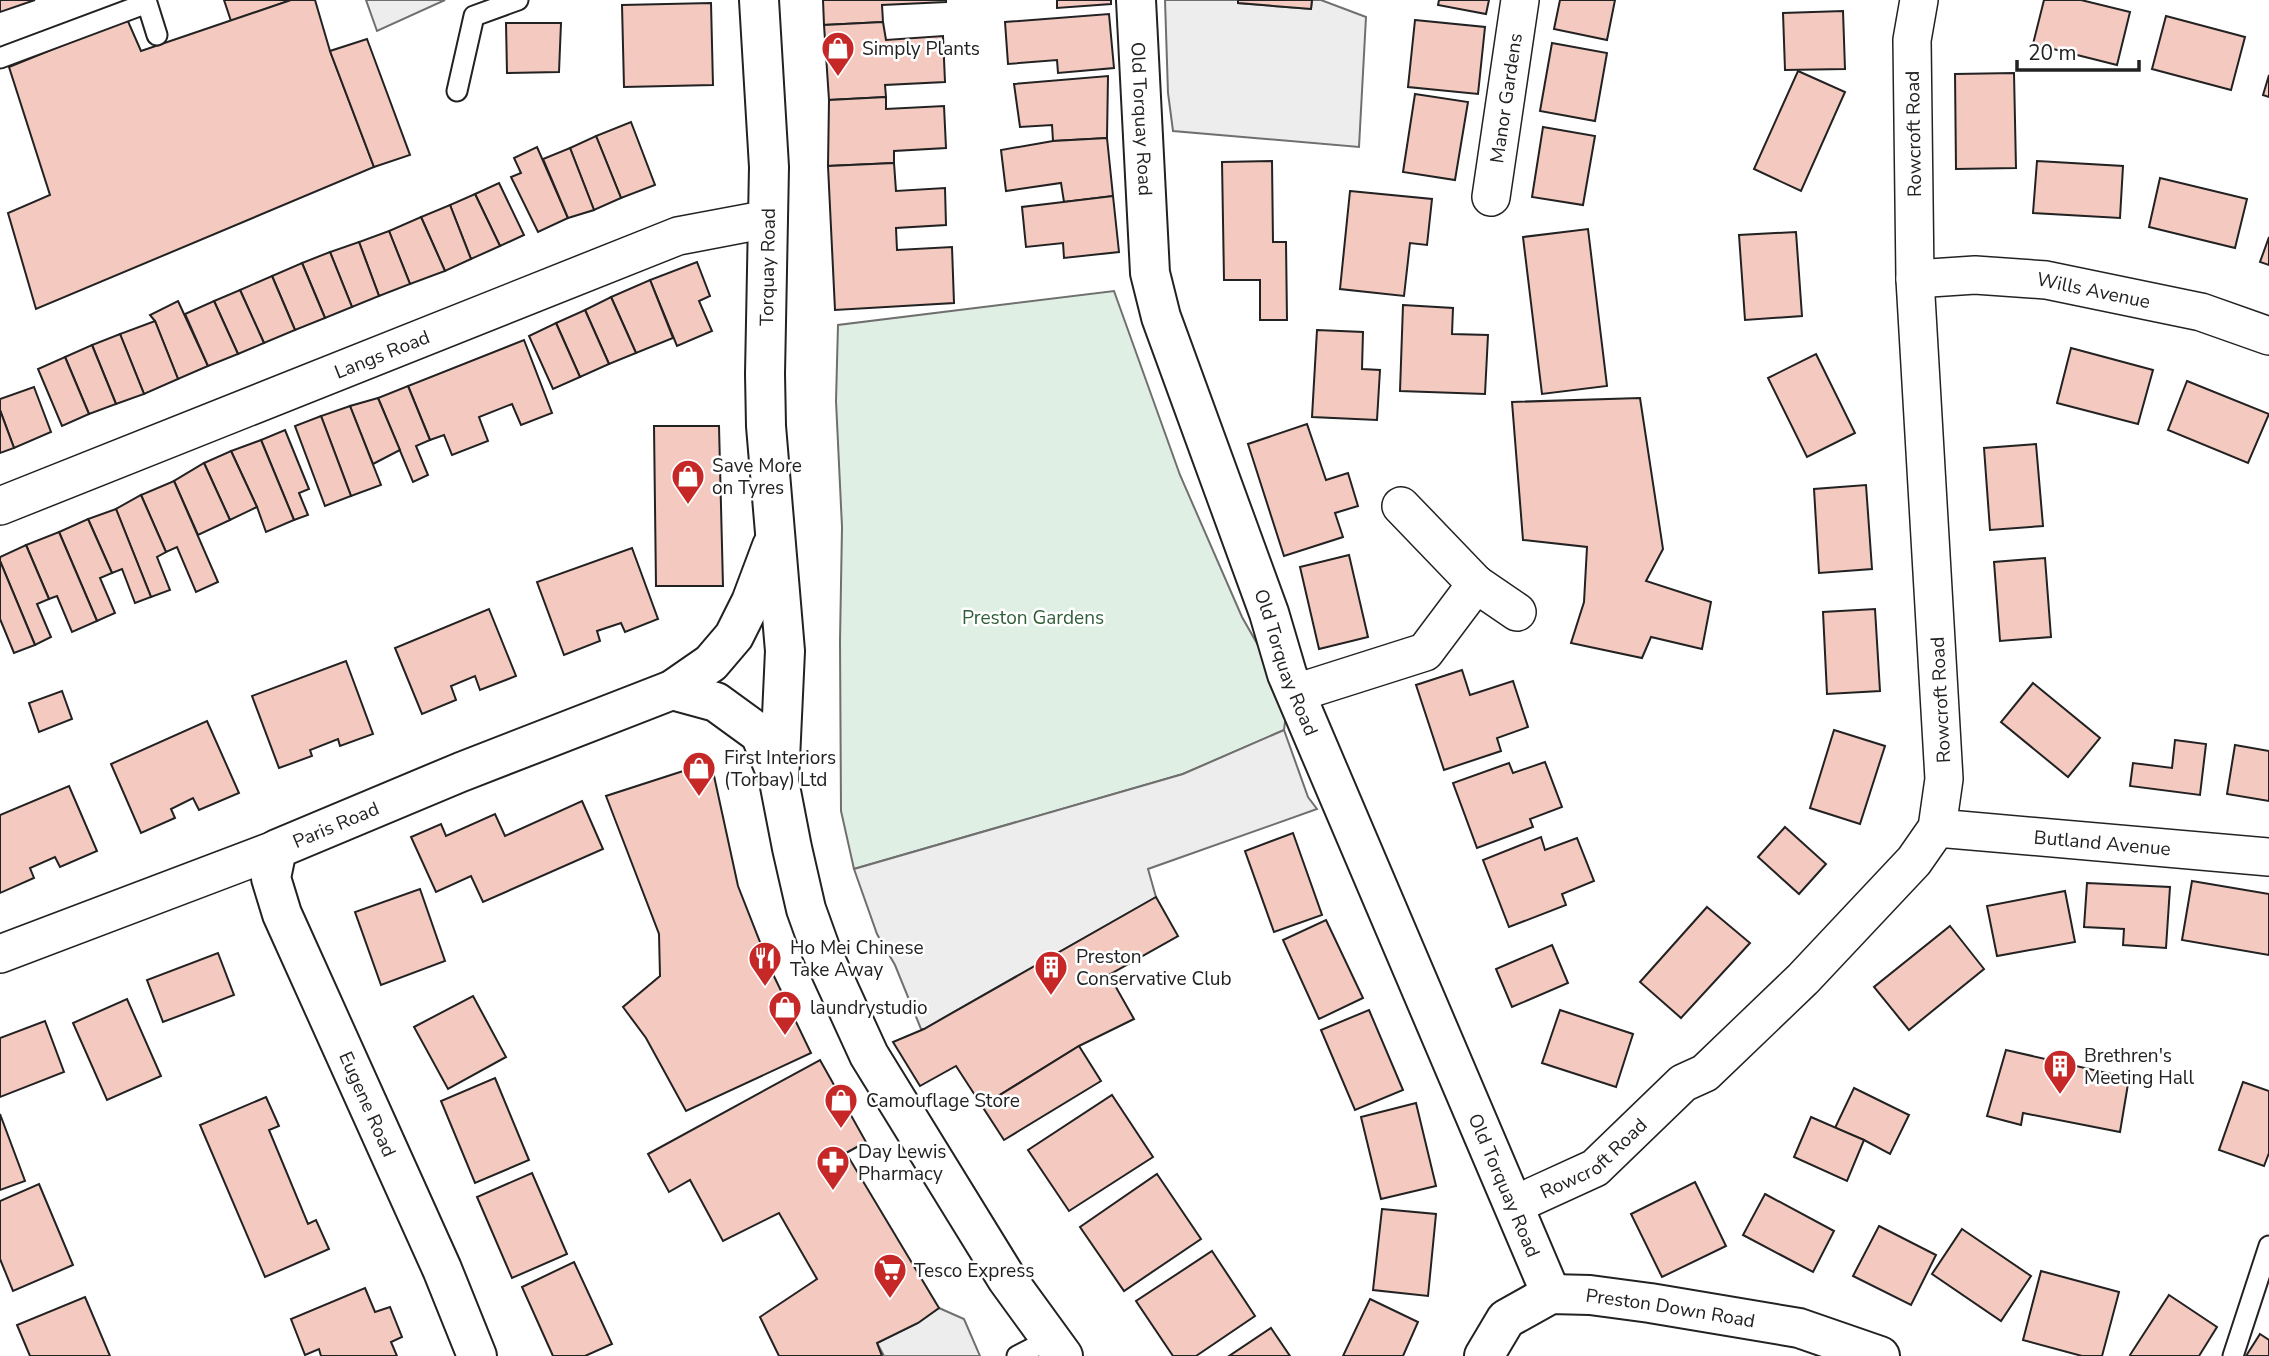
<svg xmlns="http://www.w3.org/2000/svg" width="2269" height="1356" font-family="'Nunito Sans',sans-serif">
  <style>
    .green { fill: #e0efe3; stroke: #6f6f6f; stroke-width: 2 }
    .parking { fill: #ededed; stroke: #6f6f6f; stroke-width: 2 }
    .building { fill: #f3c9c0; stroke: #222; stroke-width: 2 }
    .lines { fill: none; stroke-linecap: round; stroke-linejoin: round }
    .lane-casing { stroke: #222; stroke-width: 23 }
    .street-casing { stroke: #222; stroke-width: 40 }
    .secondary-casing { stroke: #222; stroke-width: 42 }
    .primary-casing { stroke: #222; stroke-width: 42 }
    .lane { stroke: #fff; stroke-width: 19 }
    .street { stroke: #fff; stroke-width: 37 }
    .secondary { stroke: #fff; stroke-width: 38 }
    .primary { stroke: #fff; stroke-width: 38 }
    .labels { text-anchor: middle; stroke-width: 5; stroke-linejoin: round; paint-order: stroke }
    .poi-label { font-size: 19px; fill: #222; stroke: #fff; text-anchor: start }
    .street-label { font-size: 19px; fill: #222; stroke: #fff }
    .park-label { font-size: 19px; fill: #2f5e38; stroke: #fff }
  </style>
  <rect width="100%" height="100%" fill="#fff"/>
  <path class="green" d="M1114,291l66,184 62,142 37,65 8,24 -3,24 -101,44 -329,95 -13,-58 -1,-170 2,-114 -6,-126 2,-76z"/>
  <g class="parking">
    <path d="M366,0h79l-68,31z"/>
    <path d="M1165,0h73v3l73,6 1,-9h9l45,17 -7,130 -186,-16 -5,-38z"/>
    <path d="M1284,730l24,67 9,12 -169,60 8,28 -232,132h-3l-26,-64 -18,-31 -23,-65 329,-95z"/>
    <path d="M939,1308l25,11 16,37h-96l-7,-13 41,-20z"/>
  </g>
  <g class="building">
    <path d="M0,0h35l-35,12z"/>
    <path d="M224,0h67l-60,21z"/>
    <path d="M291,0h24l15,51 44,116 -338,142 -28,-96 42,-18 -41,-128 118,-48 14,32z"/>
    <path d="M823,0h123v2l-64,3 1,17 -59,3z"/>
    <path d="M1057,0h54v4l-54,4z"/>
    <path d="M1238,0h74l-1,9 -73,-6z"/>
    <path d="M1439,0h50l-3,14 -48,-9z"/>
    <path d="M1560,0h55l-8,40 -53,-11z"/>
    <path d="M2044,0h37l49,12 -13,53 -84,-21z"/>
    <path d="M711,3l2,82 -89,2 -2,-82z"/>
    <path d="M1843,11l2,58 -60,1 -2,-57z"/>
    <path d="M1109,14l5,54 -56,5 -1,-13 -49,4 -3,-42z"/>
    <path d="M2166,16l79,21 -14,53 -79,-21z"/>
    <path d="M1415,20l70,7 -7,67 -70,-7z"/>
    <path d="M883,22l3,18 57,-4 2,46 -60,3 1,12 -57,3 -5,-75z"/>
    <path d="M506,23h55l-2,49 -52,1z"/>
    <path d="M367,39l43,116 -36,12 -44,-116z"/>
    <path d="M1552,43l55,10 -12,68 -55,-10z"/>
    <path d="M1798,71l47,21 -44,99 -47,-22z"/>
    <path d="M2014,73l2,95 -60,1 -1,-95z"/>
    <path d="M2269,75v22l-6,-2z"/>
    <path d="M1108,76l-1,62 -54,3 -1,-16 -32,2 -6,-43z"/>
    <path d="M1415,94l53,8 -13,78 -52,-8z"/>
    <path d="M886,97v12l58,-3 2,42 -52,3v12l-66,3 1,-66z"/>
    <path d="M631,122l24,63 -34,13 -25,-62z"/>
    <path d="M1543,127l52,9 -12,69 -51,-8z"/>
    <path d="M596,136l25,62 -27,12 -24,-62z"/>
    <path d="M1107,138l6,58 -49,6 -3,-19 -55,8 -5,-41 52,-9z"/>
    <path d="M537,147l31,71 -30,14 -27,-55 10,-4 -7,-15z"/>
    <path d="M570,148l24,62 -26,8 -25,-59z"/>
    <path d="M1272,161l1,81h13l1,78h-27v-40h-36l-2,-118z"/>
    <path d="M2037,161l86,5 -3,52 -87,-5z"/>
    <path d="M894,163l2,28 49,-3 1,37 -50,3 1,22 55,-3 2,56 -119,7 -7,-144z"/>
    <path d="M2160,178l87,21 -12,49 -86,-21z"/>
    <path d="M499,183l25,52 -24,11 -25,-52z"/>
    <path d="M1350,191l82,8 -5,46 -17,-2 -6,53 -64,-7z"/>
    <path d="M475,194l25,52 -29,13 -21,-54z"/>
    <path d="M1113,196l6,56 -55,6 -1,-15 -37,4 -4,-40z"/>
    <path d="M450,205l21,54 -26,12 -24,-54z"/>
    <path d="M421,217l24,54 -35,13 -21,-53z"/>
    <path d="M1588,229l19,157 -65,8 -19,-157z"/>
    <path d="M389,231l21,53 -31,12 -20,-54z"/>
    <path d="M1796,232l6,84 -57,4 -6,-85z"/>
    <path d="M2269,237v28l-9,-3z"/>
    <path d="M359,242l20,54 -27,11 -22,-55z"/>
    <path d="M330,252l22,55 -27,11 -23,-55z"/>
    <path d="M697,262l13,34 -11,5 13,30 -35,15 -27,-66z"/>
    <path d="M302,263l23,55 -30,12 -23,-54z"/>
    <path d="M272,276l23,54 -31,13 -24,-53z"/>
    <path d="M650,280l23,58 -37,15 -25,-56z"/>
    <path d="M240,290l24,53 -26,11 -24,-53z"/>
    <path d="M611,297l25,56 -27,11 -24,-54z"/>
    <path d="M178,301l30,65 -30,13 -23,-58 -5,-6z"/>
    <path d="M214,301l24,53 -30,12 -23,-52z"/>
    <path d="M1403,305l50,3 -1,26 36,1 -3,59 -85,-3z"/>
    <path d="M585,310l24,54 -29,13 -24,-54z"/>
    <path d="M155,321l23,58 -34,15 -24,-60z"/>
    <path d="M556,323l24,54 -27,12 -24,-53z"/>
    <path d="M1317,330l46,2 -1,37 18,1 -3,50 -65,-3z"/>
    <path d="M120,334l24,60 -28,10 -24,-59z"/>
    <path d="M524,340l28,73 -31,12 -9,-21 -33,13 9,24 -36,14 -8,-20 -14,5 -22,-54z"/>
    <path d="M92,345l24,59 -27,10 -24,-57z"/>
    <path d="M2071,348l82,22 -15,54 -81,-21z"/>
    <path d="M1816,354l39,79 -48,24 -39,-79z"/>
    <path d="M65,357l24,57 -27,12 -24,-57z"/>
    <path d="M2187,381l82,33 -21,49 -80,-33z"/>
    <path d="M408,386l22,54 -14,6 12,29 -15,7 -35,-84z"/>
    <path d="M34,387l17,45 -37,16 -14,-38v-11z"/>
    <path d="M378,398l22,52 -27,14 -23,-58z"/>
    <path d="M1640,398l23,151 -17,32 65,21 -9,47 -51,-12 -9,21 -71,-15 13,-41 3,-55 -64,-7 -11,-138z"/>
    <path d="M350,406l31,79 -30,11 -30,-80z"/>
    <path d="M0,410l14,38 -14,5z"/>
    <path d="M321,416l30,80 -26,10 -30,-80z"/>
    <path d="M1307,424l19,56 22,-7 10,33 -23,7 8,24 -59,19 -36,-112z"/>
    <path d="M654,426h65l4,160h-67z"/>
    <path d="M285,430l24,59 -10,4 9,22 -14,5 -33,-80z"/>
    <path d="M261,440l33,80 -28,12 -9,-25 -26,-56z"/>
    <path d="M2036,444l7,82 -53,4 -6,-82z"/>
    <path d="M231,451l26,56 -27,13 -26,-57z"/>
    <path d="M204,463l26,57 -32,15 -24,-54z"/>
    <path d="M174,481l44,101 -22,10 -19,-45 -11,5 -25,-57z"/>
    <path d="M1866,485l6,84 -53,4 -5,-84z"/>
    <path d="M141,495l25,57 -9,5 13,33 -19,7 -35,-88z"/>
    <path d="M116,509l35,88 -16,6 -13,-34 -10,4 -24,-54z"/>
    <path d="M88,519l24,54 -12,5 15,35 -18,8 -38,-89z"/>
    <path d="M59,532l38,89 -25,11 -15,-36 -8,3 -23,-54z"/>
    <path d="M26,545l23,54 -12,5 14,33 -16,8 -35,-84v-4z"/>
    <path d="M632,548l26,71 -33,13 -4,-9 -24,8 3,10 -36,14 -27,-73z"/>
    <path d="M1349,555l19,82 -49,12 -19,-82z"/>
    <path d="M2045,558l6,79 -51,4 -6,-79z"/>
    <path d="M0,561l35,84 -21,8 -14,-34z"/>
    <path d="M489,609l27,67 -36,14 -5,-14 -24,10 5,14 -34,14 -27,-66z"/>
    <path d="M1875,609l5,82 -53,3 -4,-82z"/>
    <path d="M346,661l27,73 -33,12 -2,-7 -28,11 2,6 -33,12 -27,-72z"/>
    <path d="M1462,670l8,25 43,-14 15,46 -31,11 4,13 -57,19 -28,-85z"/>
    <path d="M2033,683l67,55 -32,39 -67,-55z"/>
    <path d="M62,691l10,28 -33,13 -10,-29z"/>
    <path d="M207,721l32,72 -40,17 -6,-12 -22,11 4,9 -34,15 -30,-69z"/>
    <path d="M1834,730l51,16 -25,78 -50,-16z"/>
    <path d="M2175,740l31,4 -6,51 -70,-9 3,-23 39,5z"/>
    <path d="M2235,745l34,6v50l-42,-7z"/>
    <path d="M711,762l27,124 33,84 40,83 -125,58 -40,-73 -23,-31 37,-31 -1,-42 -53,-138z"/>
    <path d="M1545,762l17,45 -32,12 3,8 -56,21 -24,-65 56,-20 4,10z"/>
    <path d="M69,786l28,65 -37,16 -5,-10 -25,11 4,10 -34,15v-78z"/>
    <path d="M582,801l21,48 -120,53 -12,-26 -35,16 -25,-55 30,-13 5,12 49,-22 10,22z"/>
    <path d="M1785,827l41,37 -27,30 -41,-37z"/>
    <path d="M1293,833l29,82 -48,17 -29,-81z"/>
    <path d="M1541,837l4,13 32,-12 17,43 -32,13 4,11 -57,22 -26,-67z"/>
    <path d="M2192,881l77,13v61l-87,-15z"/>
    <path d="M2087,883l83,4 -4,61 -43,-3 1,-16 -40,-2z"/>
    <path d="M420,889l25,72 -64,24 -26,-73z"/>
    <path d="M2065,891l10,51 -78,14 -10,-50z"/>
    <path d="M1156,897l22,39 -69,39 25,44 -55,27 -97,60 -26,-40 -36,20 -27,-44 31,-13z"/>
    <path d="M1707,907l43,36 -69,75 -41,-36z"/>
    <path d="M1326,920l37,78 -44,21 -36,-79z"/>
    <path d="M1950,926l34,43 -75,61 -35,-43z"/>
    <path d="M1552,945l16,38 -56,24 -16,-38z"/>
    <path d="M218,953l16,42 -71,27 -16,-42z"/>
    <path d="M473,996l33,61 -58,32 -34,-62z"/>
    <path d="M127,999l34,77 -54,24 -34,-77z"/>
    <path d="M1369,1010l34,80 -48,20 -34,-80z"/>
    <path d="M1560,1010l73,24 -17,53 -74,-24z"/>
    <path d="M45,1021l19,51 -64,25v-59z"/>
    <path d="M1079,1046l22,35 -97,59 -22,-34z"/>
    <path d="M2006,1050l123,28 -9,54 -97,-19 -2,12 -34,-9z"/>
    <path d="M820,1060l46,82 -20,11 93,155 -21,15 -41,20 5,13h-103l-19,-39 57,-38 -38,-66 -56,28 -33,-61 -21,12 -21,-38z"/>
    <path d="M495,1078l34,82 -54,23 -34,-82z"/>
    <path d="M2243,1082l26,9v62l-5,13 -45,-16z"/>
    <path d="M1854,1088l55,27 -19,39 -26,-14 -29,-12z"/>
    <path d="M1112,1095l41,62 -84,54 -41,-61z"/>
    <path d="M266,1097l13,29 -10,4 39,94 8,-4 13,29 -64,28 -65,-152z"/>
    <path d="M1416,1103l20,83 -55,13 -20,-82z"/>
    <path d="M0,1114l25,67 -25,9z"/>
    <path d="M1811,1117l53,23 -17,41 -53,-24z"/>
    <path d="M532,1173l35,81 -55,24 -35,-81z"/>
    <path d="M1157,1174l44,65 -77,52 -44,-64z"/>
    <path d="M1695,1182l31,64 -64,31 -31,-63z"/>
    <path d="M39,1184l34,81 -60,26 -13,-32v-58z"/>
    <path d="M1765,1194l69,37 -21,41 -70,-37z"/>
    <path d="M1382,1209l54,5 -8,82 -55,-6z"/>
    <path d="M1879,1226l57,29 -25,50 -58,-29z"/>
    <path d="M1962,1229l69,47 -30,45 -69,-47z"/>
    <path d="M1212,1251l43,65 -59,40h-23l-37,-55z"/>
    <path d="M574,1262l38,82 -27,12h-32l-31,-69z"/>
    <path d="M2041,1271l78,21 -17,64h-20l-59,-16z"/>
    <path d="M365,1288l10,24 15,-5 12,30 -11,5 6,14h-76l-2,-7 -14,6 -14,-36z"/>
    <path d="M2169,1295l48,32 -18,29h-68l-1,-1z"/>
    <path d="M85,1297l25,59h-80l-13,-31z"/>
    <path d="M1370,1299l48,23 -15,34h-60z"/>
    <path d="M1271,1328l19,28h-61z"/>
    <path d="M2260,1334l9,6v16h-23z"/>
  </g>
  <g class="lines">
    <defs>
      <g id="lane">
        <path d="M0,58l147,-55 10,32"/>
        <path d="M457,91l17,-75 44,-16"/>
        <path d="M1017,1356l33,-17"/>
        <path d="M2233,1356l36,-110"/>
      </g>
      <g id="street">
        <path id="s1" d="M1491,197l29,-197"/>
        <path id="s2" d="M1915,279l60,-4 71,5 155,32 68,24"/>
        <path id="s3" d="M0,506l678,-270 90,-17"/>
        <path d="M1476,584l41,28"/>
        <path d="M1296,693l129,-41 51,-68 -75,-78"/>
        <path id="s4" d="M1937,828l332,29"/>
        <path d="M0,954l277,-105"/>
        <path id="s5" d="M1514,1205l81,-37 88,-85 22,-10 98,-94 111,-118 23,-33 7,-49 -29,-500 -3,-239 7,-40"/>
      </g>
      <g id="secondary">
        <path id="s6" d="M1136,0l14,273 11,44 108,296 18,61 264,620"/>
        <path id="s7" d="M1484,1356l22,-37 45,-25 39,1 60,8 149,25 81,28"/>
      </g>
      <g id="primary">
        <path d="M759,0l10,167 -4,207 1,52 19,225 -6,130 13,67 14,61 14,39 49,107 138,224 56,77"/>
        <path d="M672,690l44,12 44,32 17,41"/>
        <path id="s8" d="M477,1356l-35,-87 -160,-355 -11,-36 6,-29 184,-77 211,-82 39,-27 23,-27 17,-34 21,-56"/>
      </g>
    </defs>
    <use href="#lane" class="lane-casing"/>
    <use href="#street" class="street-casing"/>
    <use href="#secondary" class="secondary-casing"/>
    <use href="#primary" class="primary-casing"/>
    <use href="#lane" class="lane"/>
    <use href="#street" class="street"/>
    <use href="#secondary" class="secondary"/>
    <use href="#primary" class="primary"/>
  </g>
  <defs>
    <symbol id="shop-pin" viewBox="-11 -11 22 30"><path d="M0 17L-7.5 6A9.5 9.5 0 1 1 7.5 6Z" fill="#c62828" stroke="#fff"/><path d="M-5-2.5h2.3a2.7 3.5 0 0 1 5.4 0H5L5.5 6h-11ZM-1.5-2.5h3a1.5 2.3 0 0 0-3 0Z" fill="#fff"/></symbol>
    <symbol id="restaurant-pin" viewBox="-11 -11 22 30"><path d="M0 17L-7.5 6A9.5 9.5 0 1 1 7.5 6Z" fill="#c62828" stroke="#fff"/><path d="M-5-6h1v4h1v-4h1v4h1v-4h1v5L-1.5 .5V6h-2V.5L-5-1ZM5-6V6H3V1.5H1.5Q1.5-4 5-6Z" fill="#fff"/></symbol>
    <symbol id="building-pin" viewBox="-11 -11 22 30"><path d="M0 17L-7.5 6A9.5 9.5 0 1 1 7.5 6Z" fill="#c62828" stroke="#fff"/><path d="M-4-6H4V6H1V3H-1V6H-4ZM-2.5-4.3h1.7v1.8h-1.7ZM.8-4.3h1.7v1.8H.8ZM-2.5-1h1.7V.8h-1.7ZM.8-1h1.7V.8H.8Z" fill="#fff"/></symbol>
    <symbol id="pharmacy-pin" viewBox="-11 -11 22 30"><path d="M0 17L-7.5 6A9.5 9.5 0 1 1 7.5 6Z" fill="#c62828" stroke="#fff"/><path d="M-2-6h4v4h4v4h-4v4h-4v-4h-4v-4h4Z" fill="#fff"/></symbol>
    <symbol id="supermarket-pin" viewBox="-11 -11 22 30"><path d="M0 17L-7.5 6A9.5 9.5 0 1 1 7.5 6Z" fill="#c62828" stroke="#fff"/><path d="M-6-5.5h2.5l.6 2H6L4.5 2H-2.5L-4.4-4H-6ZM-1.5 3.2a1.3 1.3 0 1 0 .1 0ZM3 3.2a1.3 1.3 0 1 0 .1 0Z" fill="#fff"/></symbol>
  </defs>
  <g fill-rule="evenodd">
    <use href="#shop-pin" x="819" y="29" width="38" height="52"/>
    <use href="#shop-pin" x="669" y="457" width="38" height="52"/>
    <use href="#shop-pin" x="680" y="749" width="38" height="52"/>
    <use href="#restaurant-pin" x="746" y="939" width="38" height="52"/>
    <use href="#building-pin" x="1032" y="948" width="38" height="52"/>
    <use href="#shop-pin" x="766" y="988" width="38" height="52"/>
    <use href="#building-pin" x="2041" y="1047" width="38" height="52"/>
    <use href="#shop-pin" x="822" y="1081" width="38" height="52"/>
    <use href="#pharmacy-pin" x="814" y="1143" width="38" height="52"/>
    <use href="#supermarket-pin" x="871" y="1251" width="38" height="52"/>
  </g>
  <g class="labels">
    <g class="poi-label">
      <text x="862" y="55">Simply Plants</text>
      <text x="712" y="472">Save More<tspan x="712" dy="22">on Tyres</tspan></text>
      <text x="724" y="764">First Interiors<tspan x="724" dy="22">(Torbay) Ltd</tspan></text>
      <text x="790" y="954">Ho Mei Chinese<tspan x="790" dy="22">Take Away</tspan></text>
      <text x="1076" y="963">Preston<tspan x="1076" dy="22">Conservative Club</tspan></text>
      <text x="810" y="1014">laundrystudio</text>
      <text x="2084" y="1062">Brethren's<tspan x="2084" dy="22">Meeting Hall</tspan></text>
      <text x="866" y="1107">Camouflage Store</text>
      <text x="858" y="1158">Day Lewis<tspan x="858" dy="22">Pharmacy</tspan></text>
      <text x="914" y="1277">Tesco Express</text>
    </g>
    <g class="street-label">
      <text dy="7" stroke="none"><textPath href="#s1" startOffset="100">Manor Gardens</textPath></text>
      <text dy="7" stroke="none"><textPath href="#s6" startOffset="119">Old Torquay Road</textPath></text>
      <text transform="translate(1913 134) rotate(-91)" y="7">Rowcroft Road</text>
      <text transform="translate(767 267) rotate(-89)" y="7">Torquay Road</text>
      <text dy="7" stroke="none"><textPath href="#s2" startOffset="180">Wills Avenue</textPath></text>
      <text dy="7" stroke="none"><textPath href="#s3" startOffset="411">Langs Road</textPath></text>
      <text dy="7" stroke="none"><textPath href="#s6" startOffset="686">Old Torquay Road</textPath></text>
      <text transform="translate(1940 700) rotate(-93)" y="7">Rowcroft Road</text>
      <text dy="7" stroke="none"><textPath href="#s8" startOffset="614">Paris Road</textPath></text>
      <text dy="7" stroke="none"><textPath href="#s4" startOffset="166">Butland Avenue</textPath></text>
      <text transform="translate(368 1104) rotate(66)" y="7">Eugene Road</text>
      <text dy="7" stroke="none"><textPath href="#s5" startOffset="93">Rowcroft Road</textPath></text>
      <text dy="7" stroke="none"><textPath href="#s6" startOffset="1253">Old Torquay Road</textPath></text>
      <text dy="7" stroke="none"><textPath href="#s7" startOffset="215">Preston Down Road</textPath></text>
    </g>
    <g class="park-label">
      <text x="1033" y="624">Preston Gardens</text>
    </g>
  </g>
  <path d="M2017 60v10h122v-10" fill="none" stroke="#222222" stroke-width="3.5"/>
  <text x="2028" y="60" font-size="21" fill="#222222" stroke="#ffffff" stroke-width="5" paint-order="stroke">20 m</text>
</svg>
